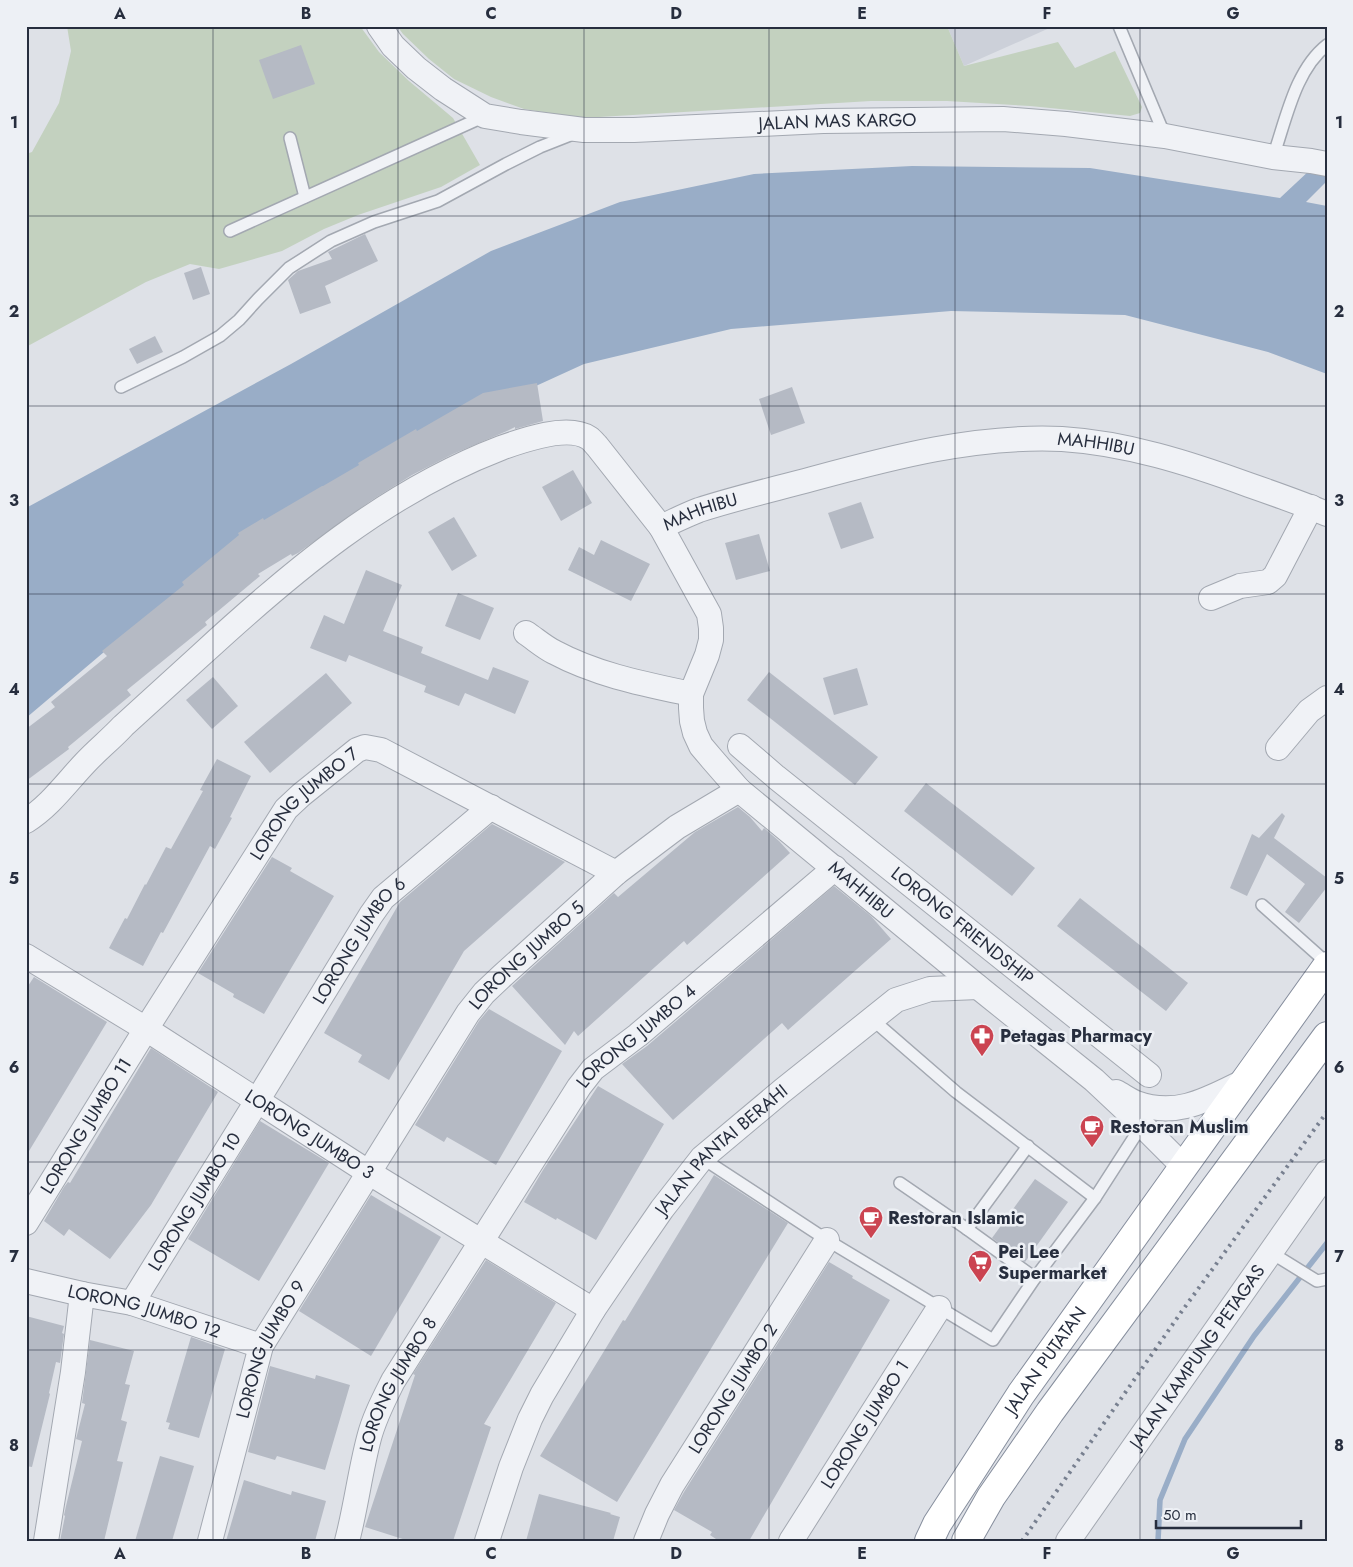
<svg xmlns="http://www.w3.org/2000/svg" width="1353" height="1567" font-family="Jost,sans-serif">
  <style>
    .built { fill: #ccd0d9 }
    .green { fill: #c3d1bf }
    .water { fill: #99adc7 }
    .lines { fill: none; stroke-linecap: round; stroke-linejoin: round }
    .stream { stroke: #99adc7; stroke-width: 5.5 }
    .building { fill: #b5bac4 }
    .service-casing { stroke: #a3a8b1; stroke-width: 14 }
    .minor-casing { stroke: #a3a8b1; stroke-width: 26 }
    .trunk-casing { stroke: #868e9d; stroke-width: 30 }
    .service { stroke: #f0f2f6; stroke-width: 11 }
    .minor { stroke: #f0f2f6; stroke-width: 24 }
    .trunk { stroke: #fff; stroke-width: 28 }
    .rail { stroke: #788090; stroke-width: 4; stroke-dasharray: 2.5 5; stroke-linecap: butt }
    .grid { fill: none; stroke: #272e3e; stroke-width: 1; stroke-opacity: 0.55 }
    .labels { text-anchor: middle; stroke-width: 5; stroke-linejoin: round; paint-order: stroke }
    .street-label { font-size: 18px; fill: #272e3e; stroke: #edf0f5 }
    .poi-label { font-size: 18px; font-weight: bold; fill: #272e3e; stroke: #edf0f5; text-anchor: start }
    .neatline { fill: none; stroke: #272e3e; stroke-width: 2 }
    .grid-label { font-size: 16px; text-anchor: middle; font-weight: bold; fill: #272e3e }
  </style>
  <rect width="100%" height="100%" fill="#dee1e7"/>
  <path class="built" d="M947,26h107l-90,40z"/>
  <g class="green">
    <path d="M67,26h293l19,26 30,29 44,37 27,47 -39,22 -83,28 -34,14 -42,22 -63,18 -29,-5 -44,18 -120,65v-193l6,-2 27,-49 12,-52z"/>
    <path d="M397,26h550l17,40 94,-24 17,26 40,-17 27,56 -2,6 -10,3 -100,-10 -83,-5h-76l-289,17 -58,-9 -33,-12 -37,-18 -25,-20 -26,-25z"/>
  </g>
  <path class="water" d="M1327,154v27l-21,21 21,4v168l-59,-22 -143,-37 -174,-4 -220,18 -147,35 -188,86 -266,180 -104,88v-210l265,-144 200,-113 129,-49 134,-28 158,-8 178,2 190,30z"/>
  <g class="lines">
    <path class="stream" d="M1158,1541l2,-41 25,-61 69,-103 73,-93"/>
  </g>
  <g class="building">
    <path d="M301,45l14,39 -42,15 -14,-39z"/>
    <path d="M365,234l13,27 -53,25 6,17 -31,11 -12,-34 10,-9 34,-12 -4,-7z"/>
    <path d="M201,267l9,27 -17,6 -9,-27z"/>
    <path d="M155,336l8,16 -26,12 -8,-15z"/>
    <path d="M537,383l6,38 -28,8v-2l-8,4 -54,23 -41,21 -40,25 -74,53 -6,3 -1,-2 -33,20 2,2 -55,46 2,3 -80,65 4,5 -63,52 1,2 -43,32v-52l29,-22 -4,-5 56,-46 -5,-5 82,-66 -2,-3 57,-47 -1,-2 25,-15 1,2 58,-34h1l36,-21 -1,-2 58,-34 1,2 66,-38z"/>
    <path d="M792,387l13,36 -34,12 -12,-36z"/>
    <path d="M573,470l19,33 -31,18 -19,-34z"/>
    <path d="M861,502l13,36 -33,11 -13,-36z"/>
    <path d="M454,517l23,39 -25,15 -24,-39z"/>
    <path d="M759,534l11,37 -34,9 -11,-37z"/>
    <path d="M601,540l49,24 -19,37 -63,-31 11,-23 15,8z"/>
    <path d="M366,570l36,15 -19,46 40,16 -2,6 67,27 5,-13 36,14 -14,33 -50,-21 -6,13 -35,-14 2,-6 -77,-31 -3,7 -36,-14 14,-33 20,9z"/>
    <path d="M458,593l36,15 -14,32 -35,-14z"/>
    <path d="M857,668l11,37 -34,10 -11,-37z"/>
    <path d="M769,672l109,85 -23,28 -108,-85z"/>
    <path d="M326,673l26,30 -82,70 -26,-31z"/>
    <path d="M213,677l25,29 -26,23 -26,-29z"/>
    <path d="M217,759l34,17 -21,41 2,1 -17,31 -5,-3 -47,87 -2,-1 -18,34 -34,-18 16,-30 2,1 18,-35 1,1 20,-38 5,2 32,-58 -3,-1z"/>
    <path d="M926,783l109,85 -23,28 -108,-85z"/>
    <path d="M738,807l12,10 12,14 2,-3 15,13 11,12 -103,92 -3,-4 -106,95 -4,-5 -9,14 -53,-59 102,-93 4,4 77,-65z"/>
    <path d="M1282,813l3,3 -11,22 53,40v9l-28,36 -14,-11 20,-28 -38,-30 -20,42 -17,-8 22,-54 7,4z"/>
    <path d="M492,824l73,38 -101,89 -75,129 -31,-18 4,-7 -38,-22 76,-131z"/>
    <path d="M272,857l20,11 -2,3 44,25 -70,118 -31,-17 1,-3 -36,-21z"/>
    <path d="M834,886l37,30 20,23 -103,91 -6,-7 -109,97 -51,-56 25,-18z"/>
    <path d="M1080,898l108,85 -22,28 -109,-85z"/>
    <path d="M34,977l73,45 -81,134v-167z"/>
    <path d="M489,1009l73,42 -66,114 -49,-28 -3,5 -29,-17 64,-104z"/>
    <path d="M151,1048l67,44 -67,113 -41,54 -41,-30 -5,7 -20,-15 20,-34 4,-5 2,1z"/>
    <path d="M598,1086l66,38 -68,116 -39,-22 -1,2 -32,-18 19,-32z"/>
    <path d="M260,1121l69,42 -70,118 -71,-42z"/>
    <path d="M714,1175l74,48 -171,279 -77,-46 83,-136 2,1z"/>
    <path d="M1035,1179l33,23 -43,60 -33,-24z"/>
    <path d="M371,1195l70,42 -70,119 -72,-45z"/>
    <path d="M486,1260l70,43 -72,121 7,3 -38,114h-44l-44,-14 50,-152 -2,-1z"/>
    <path d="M829,1262l24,14 -1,2 38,22 -141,241h-30l-9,-6 2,-3 -38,-22 10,-18z"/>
    <path d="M26,1316l38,10 -2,7 2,1 -4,29 -4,-1 -7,31 1,1 -18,73 -6,-1z"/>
    <path d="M191,1337l34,12 -26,89 -31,-9 2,-6 -4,-1z"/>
    <path d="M90,1340l44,11 -9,33 5,1 -9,35 6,2 -10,39 6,1 -19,79h-44l5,-25 -1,-1 2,-9 16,-65 -6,-2 9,-35 -3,-1z"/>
    <path d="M270,1366l45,13 1,-4 34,10 -25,85 -48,-14 -2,4 -27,-8z"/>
    <path d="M160,1456l34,10 -22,75h-37z"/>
    <path d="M244,1480l47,15 1,-4 34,10 -11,40h-89z"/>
    <path d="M539,1494l72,19 -1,1 10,3 -7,24h-87z"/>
  </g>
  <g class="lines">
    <defs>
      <g id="service">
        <path d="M1119,26l46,110"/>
        <path d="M290,138l15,59"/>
        <path d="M1273,157c13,-37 22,-87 54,-112"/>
        <path d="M230,231l255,-115"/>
        <path d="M121,387l62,-30 37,-21 19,-16 19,-21 31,-31 42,-27 43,-19 64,-21 68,-37 34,-17 33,-13"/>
        <path d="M1262,905l65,58"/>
        <path d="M873,1020l83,72 139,106"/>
        <path d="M702,1158l125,82 166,100 42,-62 60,-80 47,-73"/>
        <path d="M900,1183l67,46 68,49"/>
        <path d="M967,1229l61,-83"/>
        <path d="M1270,1252l47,29 10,-2"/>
      </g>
      <g id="minor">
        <path id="s1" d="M379,26l14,20 23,22 27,21 42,27 36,6 63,8h50l189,-9 180,-2 63,5 99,12 108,21 38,4 16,3"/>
        <path d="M1211,598l29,-12 28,-4 7,-6 36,-69"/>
        <path d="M526,633c9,6 18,14 28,19 43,23 90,32 137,42"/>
        <path id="s2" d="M740,746l36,31 373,298"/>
        <path d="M1278,748l31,-37 18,-13"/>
        <path d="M26,821c24,-15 40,-38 59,-58 12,-13 26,-24 38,-37 26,-24 52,-47 78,-71 90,-83 185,-163 300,-207 22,-8 67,-24 88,-10 3,2 6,6 8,8l64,81"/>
        <path id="s3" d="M26,956l120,73 222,143 225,138"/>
        <path d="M1116,1092c6,3 13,8 20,11 41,15 72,-4 107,-21"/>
        <path id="s4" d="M1184,1167l-42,-42 -48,-45 -116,-93 -239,-197 -27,-31 -11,-13 -6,-13 -3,-12 -1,-13v-14l16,-39 4,-15v-12l-2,-14 -48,-87c13,-6 25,-12 38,-17 37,-12 76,-21 113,-31 81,-22 165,-44 250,-40 64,4 127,24 187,46 26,9 52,18 78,29"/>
        <path id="s5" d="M26,1223l120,-194 140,-220 15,-14 56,-45 8,-3 16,3 235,123"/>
        <path id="s6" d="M26,1281l56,13 50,9 129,43"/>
        <path id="s7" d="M132,1303l125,-202 114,-186 12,-17 108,-91"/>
        <path d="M46,1541l27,-169 9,-78"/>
        <path id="s8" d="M210,1541l51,-195 207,-333 16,-20 18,-17 114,-103 61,-46 62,-37"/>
        <path id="s9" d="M347,1541c9,-34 13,-69 22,-103 5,-20 15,-39 24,-57l186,-294 14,-18 45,-34 197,-167"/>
        <path id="s10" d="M487,1541l24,-74 19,-48 12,-24 51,-85 40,-59 29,-42 40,-51 80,-67 114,-91 34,-11 48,-2"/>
        <path id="s11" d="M646,1541l11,-27 15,-29 155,-245"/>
        <path id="s12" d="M791,1541l148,-233"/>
        <path id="s13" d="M1068,1541l259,-369"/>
      </g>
      <g id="trunk">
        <path id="s14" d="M929,1541l8,-17 28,-43 56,-87 306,-428"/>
        <path d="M966,1541l25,-44 59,-85 277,-376"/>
      </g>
    </defs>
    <use href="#service" class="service-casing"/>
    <use href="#minor" class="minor-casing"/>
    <use href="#trunk" class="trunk-casing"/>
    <use href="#service" class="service"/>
    <use href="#minor" class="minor"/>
    <use href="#trunk" class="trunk"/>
    <path class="rail" d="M1022,1541l160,-230 145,-199"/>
  </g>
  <path class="grid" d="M213,26v1515M398,26v1515M584,26v1515M769,26v1515M955,26v1515M1140,26v1515M26,216h1301M26,406h1301M26,594h1301M26,784h1301M26,972h1301M26,1162h1301M26,1350h1301"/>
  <defs>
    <symbol id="pharmacy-pin" viewBox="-11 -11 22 30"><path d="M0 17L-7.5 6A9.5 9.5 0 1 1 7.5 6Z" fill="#cb4451" stroke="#edf0f5"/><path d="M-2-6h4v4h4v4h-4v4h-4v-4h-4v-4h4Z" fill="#fff"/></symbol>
    <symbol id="cafe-pin" viewBox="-11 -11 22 30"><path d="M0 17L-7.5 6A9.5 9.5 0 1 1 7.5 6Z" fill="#cb4451" stroke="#edf0f5"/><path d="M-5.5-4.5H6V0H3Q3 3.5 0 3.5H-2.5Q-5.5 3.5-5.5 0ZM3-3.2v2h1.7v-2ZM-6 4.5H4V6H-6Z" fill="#fff"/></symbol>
    <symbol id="supermarket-pin" viewBox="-11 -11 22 30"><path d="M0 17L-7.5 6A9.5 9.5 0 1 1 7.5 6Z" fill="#cb4451" stroke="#edf0f5"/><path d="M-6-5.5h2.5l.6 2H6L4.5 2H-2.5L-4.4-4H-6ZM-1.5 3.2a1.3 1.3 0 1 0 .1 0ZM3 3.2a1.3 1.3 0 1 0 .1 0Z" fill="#fff"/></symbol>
  </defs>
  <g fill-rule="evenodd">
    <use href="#pharmacy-pin" x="968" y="1022" width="28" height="38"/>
    <use href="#cafe-pin" x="1078" y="1113" width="28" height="38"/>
    <use href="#cafe-pin" x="857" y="1204" width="28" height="38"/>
    <use href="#supermarket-pin" x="966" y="1248" width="28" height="38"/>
  </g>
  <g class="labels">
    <g class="street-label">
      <text dy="6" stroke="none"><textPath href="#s1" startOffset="494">JALAN MAS KARGO</textPath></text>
      <text dy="6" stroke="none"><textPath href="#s4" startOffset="1326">MAHHIBU</textPath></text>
      <text dy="6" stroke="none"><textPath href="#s4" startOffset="921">MAHHIBU</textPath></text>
      <text dy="6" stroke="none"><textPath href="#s5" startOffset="505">LORONG JUMBO 7</textPath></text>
      <text transform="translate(861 890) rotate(40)" y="6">MAHHIBU</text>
      <text dy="6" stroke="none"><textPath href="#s2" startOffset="286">LORONG FRIENDSHIP</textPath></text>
      <text dy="6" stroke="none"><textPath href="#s7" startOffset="428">LORONG JUMBO 6</textPath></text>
      <text dy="6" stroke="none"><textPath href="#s8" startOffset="676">LORONG JUMBO 5</textPath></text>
      <text dy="6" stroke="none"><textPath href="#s9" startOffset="592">LORONG JUMBO 4</textPath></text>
      <text dy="6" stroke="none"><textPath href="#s5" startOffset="114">LORONG JUMBO 11</textPath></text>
      <text dy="6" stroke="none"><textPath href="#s3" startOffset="335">LORONG JUMBO 3</textPath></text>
      <text dy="6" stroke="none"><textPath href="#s10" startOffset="462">JALAN PANTAI BERAHI</textPath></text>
      <text dy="6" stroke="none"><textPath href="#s7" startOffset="119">LORONG JUMBO 10</textPath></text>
      <text dy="6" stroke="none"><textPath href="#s6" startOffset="122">LORONG JUMBO 12</textPath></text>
      <text dy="6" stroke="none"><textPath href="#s8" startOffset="202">LORONG JUMBO 9</textPath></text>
      <text dy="6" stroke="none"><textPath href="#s13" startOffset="225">JALAN KAMPUNG PETAGAS</textPath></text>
      <text dy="6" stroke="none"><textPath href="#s14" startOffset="215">JALAN PUTATAN</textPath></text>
      <text dy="6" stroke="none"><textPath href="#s9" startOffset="166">LORONG JUMBO 8</textPath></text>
      <text dy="6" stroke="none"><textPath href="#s11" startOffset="176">LORONG JUMBO 2</textPath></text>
      <text dy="6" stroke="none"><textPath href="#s12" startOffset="138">LORONG JUMBO 1</textPath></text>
    </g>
    <g class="poi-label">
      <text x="1000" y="1042">Petagas Pharmacy</text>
      <text x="1110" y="1133">Restoran Muslim</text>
      <text x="888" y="1224">Restoran Islamic</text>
      <text x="998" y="1258">Pei Lee<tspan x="998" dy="21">Supermarket</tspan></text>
    </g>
  </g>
  <rect width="1353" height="1567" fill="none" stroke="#edf0f5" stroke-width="55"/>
  <path d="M1156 1520v8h145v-8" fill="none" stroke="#272e3e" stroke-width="2.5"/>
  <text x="1163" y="1520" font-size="15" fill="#272e3e" stroke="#edf0f5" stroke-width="4" paint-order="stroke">50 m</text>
  <rect x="28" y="28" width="1298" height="1512" class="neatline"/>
  <g class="grid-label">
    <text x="120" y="19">A</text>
    <text x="306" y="19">B</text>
    <text x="491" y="19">C</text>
    <text x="676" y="19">D</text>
    <text x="862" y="19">E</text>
    <text x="1047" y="19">F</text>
    <text x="1233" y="19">G</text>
    <text x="14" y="128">1</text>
    <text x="1339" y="128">1</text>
    <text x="14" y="317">2</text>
    <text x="1339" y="317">2</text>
    <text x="14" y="506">3</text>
    <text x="1339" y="506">3</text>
    <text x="14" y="695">4</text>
    <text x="1339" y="695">4</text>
    <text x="14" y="884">5</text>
    <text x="1339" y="884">5</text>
    <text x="14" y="1073">6</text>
    <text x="1339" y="1073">6</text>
    <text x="14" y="1262">7</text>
    <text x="1339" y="1262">7</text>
    <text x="14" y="1451">8</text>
    <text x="1339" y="1451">8</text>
    <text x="120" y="1559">A</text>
    <text x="306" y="1559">B</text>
    <text x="491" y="1559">C</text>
    <text x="676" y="1559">D</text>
    <text x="862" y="1559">E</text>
    <text x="1047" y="1559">F</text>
    <text x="1233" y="1559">G</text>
  </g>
</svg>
